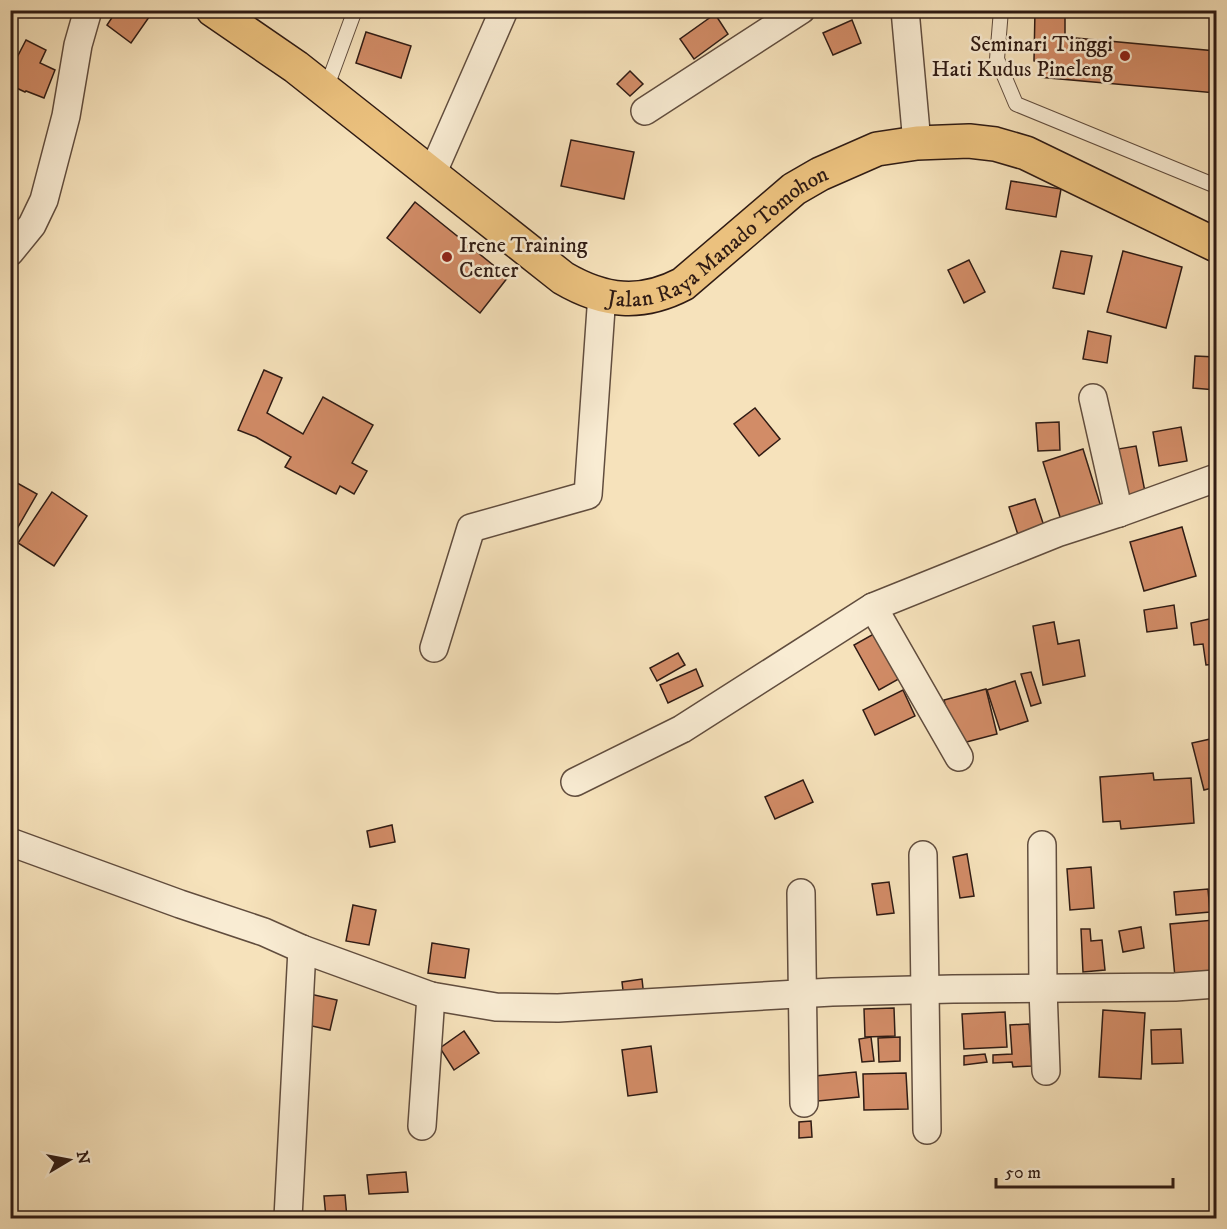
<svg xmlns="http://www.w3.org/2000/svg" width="1227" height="1229" font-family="'IM FELL DW Pica',serif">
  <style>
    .building { fill: #d28c67; stroke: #2f1b14; stroke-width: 1.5 }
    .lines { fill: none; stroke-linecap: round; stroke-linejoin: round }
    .lane-casing { stroke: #614d3e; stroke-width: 16 }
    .street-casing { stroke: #614d3e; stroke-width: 30 }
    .highway-casing { stroke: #2f1b14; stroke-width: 36 }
    .lane { stroke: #f9ecd3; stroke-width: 14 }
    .street { stroke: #f9ecd3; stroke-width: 27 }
    .highway { stroke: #ebc17e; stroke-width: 33 }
    .poi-dot { fill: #8f2418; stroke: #f9ecd3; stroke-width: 2 }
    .labels { text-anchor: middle; stroke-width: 5; stroke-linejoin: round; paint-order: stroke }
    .poi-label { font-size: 22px; fill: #2f1b14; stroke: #f9ecd3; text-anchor: end }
    .street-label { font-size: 22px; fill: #2f1b14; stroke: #f9ecd3 }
  </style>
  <rect width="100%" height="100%" fill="#f6e2bb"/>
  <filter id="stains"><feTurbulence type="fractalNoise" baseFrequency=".00333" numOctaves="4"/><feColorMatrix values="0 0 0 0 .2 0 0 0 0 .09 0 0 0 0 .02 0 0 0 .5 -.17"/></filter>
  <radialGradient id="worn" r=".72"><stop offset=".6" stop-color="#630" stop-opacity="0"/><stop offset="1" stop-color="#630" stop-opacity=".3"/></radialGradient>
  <g class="building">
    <path d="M117,10h37l-23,33 -24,-18z"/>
    <path d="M1035,10h30v27l151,14v42l-178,-16 1,-15 -5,-1z"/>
    <path d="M715,14l13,20 -34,25 -14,-20z"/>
    <path d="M852,20l9,23 -28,12 -10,-22z"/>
    <path d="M366,32l45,14 -10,32 -45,-15z"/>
    <path d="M26,40l20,10 -6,13 15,7 -11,28 -18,-7 -1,1 -15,-7v-14z"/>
    <path d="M630,71l13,13 -13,12 -13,-12z"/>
    <path d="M571,140l63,12 -10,47 -63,-13z"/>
    <path d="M1011,181l50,8 -5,28 -50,-8z"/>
    <path d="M415,202l93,75 -28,36 -93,-75z"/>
    <path d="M1061,251l31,5 -8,38 -31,-6z"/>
    <path d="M1123,251l59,16 -16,61 -59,-16z"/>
    <path d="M969,260l16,32 -21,11 -16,-33z"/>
    <path d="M1088,331l23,5 -4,27 -24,-4z"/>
    <path d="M1195,356l21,1v33l-23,-2z"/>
    <path d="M264,370l18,8 -15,35 36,21 20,-37 50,28 -21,38 15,8 -13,23 -14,-8 -4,8 -51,-27 6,-10 -35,-20 -18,-7z"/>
    <path d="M755,408l25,31 -21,17 -25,-32z"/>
    <path d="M1059,422l1,28 -22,1 -2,-28z"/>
    <path d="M1181,427l6,34 -28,5 -6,-34z"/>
    <path d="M1136,446l11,56 -24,4 -11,-56z"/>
    <path d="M1083,449l18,58 -40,13 -18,-58z"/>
    <path d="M10,479l27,15 -27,47z"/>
    <path d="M52,492l35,24 -33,50 -36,-23z"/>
    <path d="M1035,499l10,30 -26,9 -10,-31z"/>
    <path d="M1182,527l14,49 -52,15 -14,-49z"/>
    <path d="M1174,605l3,23 -30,4 -3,-22z"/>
    <path d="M1214,618v2h2v44l-10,1 -3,-21 -9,1 -3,-22z"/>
    <path d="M1054,622l4,22 21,-4 6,36 -42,9 -10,-59z"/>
    <path d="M879,631l25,45 -25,14 -25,-45z"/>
    <path d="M678,653l7,12 -28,16 -7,-13z"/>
    <path d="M696,669l7,17 -35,17 -8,-18z"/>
    <path d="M1031,672l10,31 -10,3 -10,-32z"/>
    <path d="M1015,681l13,40 -28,9 -13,-40z"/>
    <path d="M986,689l11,45 -42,11 -11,-45z"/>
    <path d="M903,690l12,26 -40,19 -12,-25z"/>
    <path d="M1215,738l1,6v43l-12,3 -12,-47z"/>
    <path d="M1153,773l1,7 37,-2 3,45 -73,6 -1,-8 -17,1 -3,-45z"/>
    <path d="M803,780l10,22 -38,17 -10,-22z"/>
    <path d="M392,825l3,17 -25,5 -3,-16z"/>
    <path d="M967,854l7,42 -14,2 -7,-41z"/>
    <path d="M1091,867l3,41 -24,2 -3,-41z"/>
    <path d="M889,882l5,31 -17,2 -5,-31z"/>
    <path d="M1208,889l2,23 -34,3 -2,-23z"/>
    <path d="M353,905l23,5 -7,35 -23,-4z"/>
    <path d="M1214,920l2,23v30l-41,4 -5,-53z"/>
    <path d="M1141,927l3,21 -21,4 -4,-21z"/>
    <path d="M1081,929h9l1,12 11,-1 3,30 -22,2z"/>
    <path d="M432,943l37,6 -4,29 -37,-5z"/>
    <path d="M642,979l2,18 -20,2 -2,-17z"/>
    <path d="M310,994l27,6 -7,30 -27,-6z"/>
    <path d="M894,1008l1,28 -30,1 -1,-28z"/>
    <path d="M1103,1010l42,3 -4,66 -42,-2z"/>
    <path d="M1005,1012l2,35 -43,2 -2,-35z"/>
    <path d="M1029,1024l3,42 -19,1 -1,-5 -19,1v-8l19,-1 -2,-29z"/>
    <path d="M1181,1029l2,34 -31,1 -1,-34z"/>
    <path d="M464,1031l15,22 -25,17 -14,-22z"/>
    <path d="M871,1037l3,24 -12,1 -3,-23z"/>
    <path d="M900,1037v24l-21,1 -1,-24z"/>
    <path d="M651,1046l6,46 -29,4 -6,-46z"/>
    <path d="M985,1054l2,8 -23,3v-9z"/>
    <path d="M856,1072l3,25 -41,4 -3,-25z"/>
    <path d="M906,1073l2,36 -44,1 -1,-36z"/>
    <path d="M811,1121l1,16 -13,1v-16z"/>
    <path d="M406,1172l2,20 -39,2 -2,-19z"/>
    <path d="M345,1195l2,23h-21l-2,-22z"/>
  </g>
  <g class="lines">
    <defs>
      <g id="lane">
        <path d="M1001,10l-4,49 19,45 200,82"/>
        <path d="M326,89l29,-79"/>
      </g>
      <g id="street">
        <path d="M905,10l12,133"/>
        <path d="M645,111l156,-101"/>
        <path d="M432,174l72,-164"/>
        <path d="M10,252l22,-27 12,-25 22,-84 12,-71 10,-35"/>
        <path d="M1093,398l26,115"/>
        <path d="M873,607l86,150"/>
        <path d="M434,648l37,-120 117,-33 14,-201"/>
        <path d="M575,782l107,-53 191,-122 184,-74 62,-20 97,-35"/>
        <path d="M10,842l170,62 84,28 38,17 129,47 65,11 62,1 274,-16 121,-3 222,-2 41,-3"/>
        <path d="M1042,845l1,144 3,82"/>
        <path d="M923,855l4,275"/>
        <path d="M801,893l3,210"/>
        <path d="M422,1126l9,-130"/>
        <path d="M288,1218l14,-269"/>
      </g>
      <g id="highway">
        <path id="s1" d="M213,10l83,57 267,211c41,24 78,28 120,6l111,-95 26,-15 57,-25 40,-6 52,-2 26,3 31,9 190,92"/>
      </g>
    </defs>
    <use href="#lane" class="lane-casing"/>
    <use href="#street" class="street-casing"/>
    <use href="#highway" class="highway-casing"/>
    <use href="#lane" class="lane"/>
    <use href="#street" class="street"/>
    <use href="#highway" class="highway"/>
  </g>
  <g class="poi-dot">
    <circle cx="1125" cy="56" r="6"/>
    <circle cx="447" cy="257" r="6"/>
  </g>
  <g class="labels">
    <g class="poi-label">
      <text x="1113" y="51">Seminari Tinggi<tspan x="1113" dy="25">Hati Kudus Pineleng</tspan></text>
      <text x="459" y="252" text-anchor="start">Irene Training<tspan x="459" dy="25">Center</tspan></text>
    </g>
    <g class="street-label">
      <text dy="8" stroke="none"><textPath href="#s1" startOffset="620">Jalan Raya Manado Tomohon</textPath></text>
    </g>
  </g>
  <rect width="1227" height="1229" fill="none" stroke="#f6e2bb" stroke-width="36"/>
  <rect x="12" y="12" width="1203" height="1205" fill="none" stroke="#2f1b14" stroke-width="3"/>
  <rect x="18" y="18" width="1191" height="1193" fill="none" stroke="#2f1b14" stroke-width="1.5"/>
  <g transform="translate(69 1160) rotate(80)" stroke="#f9ecd3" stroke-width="4.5" paint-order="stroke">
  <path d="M0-4.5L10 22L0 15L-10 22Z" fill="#2f1b14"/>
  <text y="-9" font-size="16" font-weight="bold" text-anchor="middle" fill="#2f1b14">N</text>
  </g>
  <path d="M996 1178v9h177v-9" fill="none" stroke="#2f1b14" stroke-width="3"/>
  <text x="1005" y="1178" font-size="18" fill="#2f1b14" stroke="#f9ecd3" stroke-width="4.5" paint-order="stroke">50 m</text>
  <rect width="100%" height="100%" filter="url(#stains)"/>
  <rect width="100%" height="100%" fill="url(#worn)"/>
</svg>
